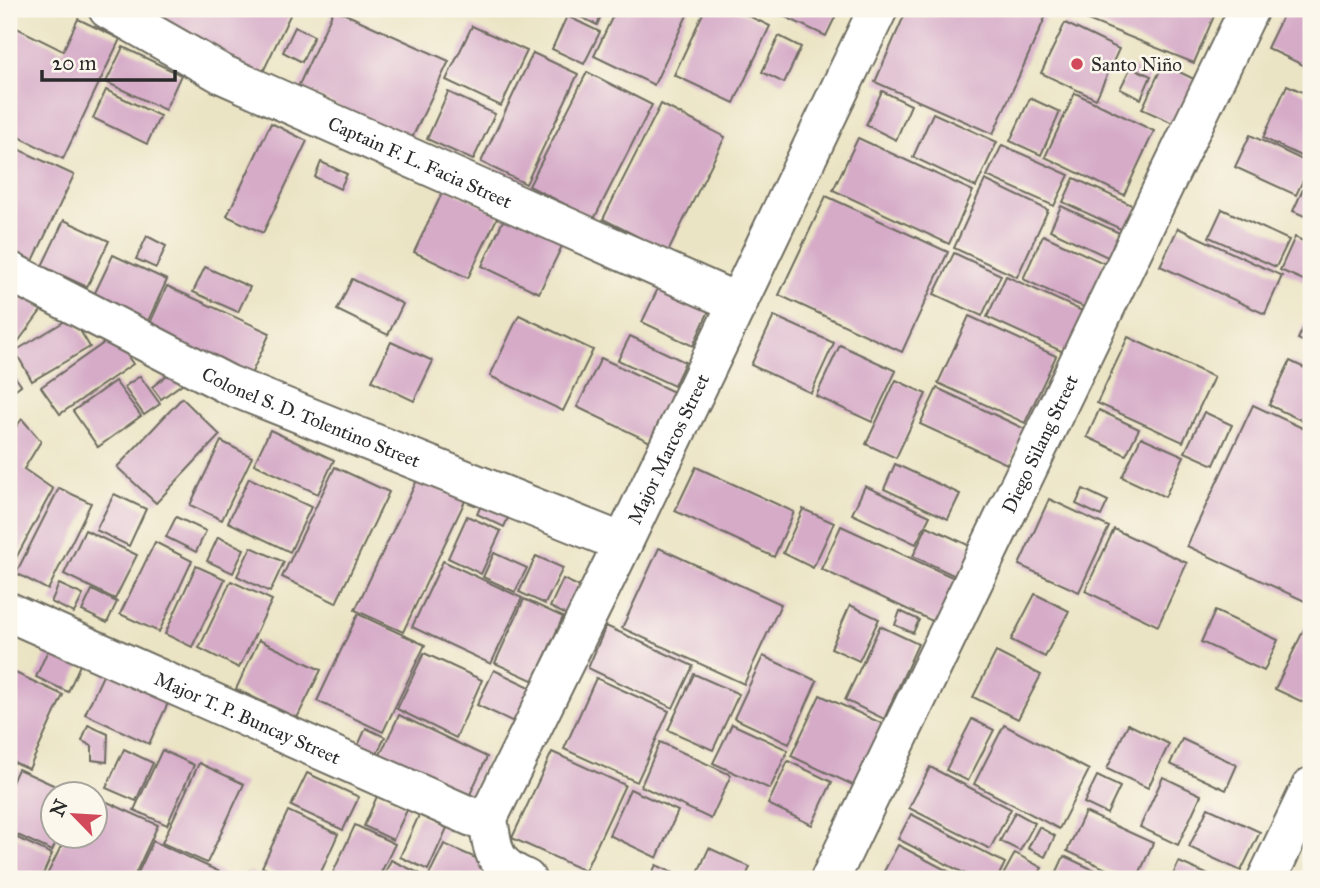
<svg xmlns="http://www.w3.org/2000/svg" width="1320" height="888" font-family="'IM FELL Great Primer',serif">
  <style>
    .building { fill: #d6abc8 }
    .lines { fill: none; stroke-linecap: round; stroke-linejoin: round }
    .minor-casing { stroke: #6e6c61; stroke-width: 42 }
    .minor { stroke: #fff; stroke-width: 38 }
    .poi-dot { fill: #d1495b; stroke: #fbf7ec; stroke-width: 2.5 }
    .labels { text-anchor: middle; stroke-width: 5; stroke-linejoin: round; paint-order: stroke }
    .poi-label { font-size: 19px; fill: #2b2b2b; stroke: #fbf7ec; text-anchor: start }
    .street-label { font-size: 19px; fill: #2b2b2b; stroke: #fbf7ec }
  </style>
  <rect width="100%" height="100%" fill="#fbf7ec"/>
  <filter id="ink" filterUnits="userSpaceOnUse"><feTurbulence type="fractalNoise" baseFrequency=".0143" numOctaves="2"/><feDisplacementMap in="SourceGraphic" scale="14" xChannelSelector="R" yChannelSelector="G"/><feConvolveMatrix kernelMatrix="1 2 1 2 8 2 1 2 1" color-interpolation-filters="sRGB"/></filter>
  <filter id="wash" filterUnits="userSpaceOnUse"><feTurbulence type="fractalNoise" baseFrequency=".00686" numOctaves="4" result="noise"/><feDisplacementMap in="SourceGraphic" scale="28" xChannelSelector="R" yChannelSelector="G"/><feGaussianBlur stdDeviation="1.57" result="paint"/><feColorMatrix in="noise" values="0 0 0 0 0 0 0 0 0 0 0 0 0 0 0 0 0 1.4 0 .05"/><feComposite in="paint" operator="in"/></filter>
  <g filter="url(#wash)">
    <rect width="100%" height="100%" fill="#ebe4c4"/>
    <g id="blocks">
      <g class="building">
        <path d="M163,9h130l-32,67 -106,-51z"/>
        <path d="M334,9l115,52 -38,79 -113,-53z"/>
        <path d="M564,9h40l-7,16z"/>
        <path d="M616,9h74l-36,76 -60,-29z"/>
        <path d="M705,9h29l36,17 -36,77 -60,-28z"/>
        <path d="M782,9h57l-13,27 -47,-22z"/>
        <path d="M907,9h142l-56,125 -118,-52z"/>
        <path d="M1070,9h147l-23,54 -126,-51z"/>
        <path d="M1286,9h25v44l-6,13 -38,-18z"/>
        <path d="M567,16l33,16 -16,32 -32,-15z"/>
        <path d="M78,19l42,20 -57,120 -54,-27v-92l6,-13 48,24z"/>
        <path d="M1065,23l54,26 -23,50 -55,-26z"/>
        <path d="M472,26l55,25 -26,55 -55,-26z"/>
        <path d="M295,27l19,9 -12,26 -19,-10z"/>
        <path d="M779,36l22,11 -17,36 -22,-11z"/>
        <path d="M123,47l58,28 -16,35 -59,-28z"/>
        <path d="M533,53l45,21 -52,110 -45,-22z"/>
        <path d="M1163,64l33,16 -21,44 -33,-15z"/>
        <path d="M1131,67l20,9 -10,23 -21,-10z"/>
        <path d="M587,72l65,33 -58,114 -65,-33z"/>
        <path d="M1287,85l24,11v65l-48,-23z"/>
        <path d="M106,90l54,26 -13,28 -54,-26z"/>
        <path d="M882,91l29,14 -15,35 -30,-15z"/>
        <path d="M448,92l47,22 -22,46 -46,-21z"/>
        <path d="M1075,93l79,38 -30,64 -79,-38z"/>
        <path d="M1030,98l30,14 -19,43 -31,-14z"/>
        <path d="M661,104l64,33 -57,115 -65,-33z"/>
        <path d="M933,113l64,29 -21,45 -63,-30z"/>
        <path d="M271,123l36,18 -44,92 -36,-17z"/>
        <path d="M1250,135l61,29 -15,31 -61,-28z"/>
        <path d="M858,138l115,53 -24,53 -116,-54z"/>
        <path d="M9,145l65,30 -42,88 -23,-11z"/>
        <path d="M1002,145l67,30 -15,31 -67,-30z"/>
        <path d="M321,162l26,12 -7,15 -25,-12z"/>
        <path d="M1311,172v47l-18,-8z"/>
        <path d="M1074,178l64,30 -11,24 -64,-30z"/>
        <path d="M985,180l63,30 -31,67 -63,-29z"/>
        <path d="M445,187l54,27 -31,64 -54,-26z"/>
        <path d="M826,196l122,56 -46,100 -123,-57z"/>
        <path d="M1061,206l65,30 -12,24 -64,-30z"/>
        <path d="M1222,209l67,31 -13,27 -67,-30z"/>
        <path d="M507,212l58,28 -26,53 -57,-27z"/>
        <path d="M64,220l45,21 -22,46 -45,-21z"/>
        <path d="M1178,228l104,48 -17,38 -105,-48z"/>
        <path d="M1043,235l67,31 -20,44 -67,-31z"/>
        <path d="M147,236l19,10 -10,22 -20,-9z"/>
        <path d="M1295,237l16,8 -1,38 -30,-13z"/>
        <path d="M954,253l47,22 -19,41 -48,-22z"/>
        <path d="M113,255l54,25 -21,45 -54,-26z"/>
        <path d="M205,267l45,20 -12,25 -45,-20z"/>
        <path d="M1006,276l85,39 -19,41 -85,-39z"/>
        <path d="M352,279l51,25 -15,31 -51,-25z"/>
        <path d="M662,280l50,24 -19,42 -51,-24z"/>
        <path d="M9,283l34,25 -34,46z"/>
        <path d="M167,286l103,47 -22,48 -103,-47z"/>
        <path d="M1311,311v34l-13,-6z"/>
        <path d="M519,315l74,35 -30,61 -73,-35z"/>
        <path d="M774,316l60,27 -23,50 -60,-28z"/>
        <path d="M969,316l87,40 -31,67 -87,-40z"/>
        <path d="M72,317l18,30 -58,34 -17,-30z"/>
        <path d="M114,336l19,28 -73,50 -19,-27z"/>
        <path d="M630,336l55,26 -11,24 -56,-26z"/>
        <path d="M1128,337l86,40 -31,65 -86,-39z"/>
        <path d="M391,342l42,19 -19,40 -42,-20z"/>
        <path d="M840,345l56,26 -24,51 -56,-26z"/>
        <path d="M601,358l73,34 -24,50 -73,-35z"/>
        <path d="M1290,361l21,10v54l-42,-20z"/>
        <path d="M176,368l10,13 -25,18 -9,-12z"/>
        <path d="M9,369l12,16 -12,9z"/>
        <path d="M140,376l20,28 -16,11 -20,-28z"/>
        <path d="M896,380l30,14 -30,64 -30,-14z"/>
        <path d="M115,381l26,35 -43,31 -25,-36z"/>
        <path d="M937,388l88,41 -16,36 -89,-41z"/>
        <path d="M182,398l38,37 -64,68 -39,-36z"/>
        <path d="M1253,405l58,27v172l-124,-58z"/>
        <path d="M1099,410l40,19 -13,26 -39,-18z"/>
        <path d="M1204,412l28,13 -18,40 -29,-13z"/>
        <path d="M22,419l19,22 -17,28 29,20 -44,82v-135z"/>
        <path d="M270,430l64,30 -16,34 -64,-30z"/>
        <path d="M1141,437l43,19 -19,41 -43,-20z"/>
        <path d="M221,441l31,16 -30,63 -32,-15z"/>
        <path d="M895,464l65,30 -12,25 -64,-30z"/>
        <path d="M335,467l54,25 -53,111 -54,-26z"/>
        <path d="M696,467l98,45 -20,45 -99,-46z"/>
        <path d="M249,478l62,29 -21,45 -62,-30z"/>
        <path d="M418,478l47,23 -62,131 -48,-22z"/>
        <path d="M865,486l65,30 -14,28 -64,-30z"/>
        <path d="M59,488l32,15 -43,87 -32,-17z"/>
        <path d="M1083,489l25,12 -7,15 -25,-12z"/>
        <path d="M487,493l26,13 -9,21 -27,-13z"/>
        <path d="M114,494l32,15 -17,37 -33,-16z"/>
        <path d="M1049,499l60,28 -30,65 -60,-27z"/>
        <path d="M803,509l31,14 -21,45 -30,-15z"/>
        <path d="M467,516l34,15 -20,43 -33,-16z"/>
        <path d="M176,517l30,14 -10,21 -30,-15z"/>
        <path d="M841,526l122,56 -20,44 -122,-57z"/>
        <path d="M927,526l54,25 -15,30 -53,-25z"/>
        <path d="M1114,529l73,34 -29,63 -73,-35z"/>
        <path d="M85,530l52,25 -22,44 -51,-25z"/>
        <path d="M218,537l26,12 -11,24 -26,-12z"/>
        <path d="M155,542l37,19 -33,71 -39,-18z"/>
        <path d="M251,547l33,15 -14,30 -33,-16z"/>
        <path d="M659,548l122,56 -37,80 -122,-56z"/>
        <path d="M494,553l33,15 -12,24 -32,-15z"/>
        <path d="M536,556l27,12 -18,36 -26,-12z"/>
        <path d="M443,561l79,37 -31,66 -79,-37z"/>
        <path d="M196,566l29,13 -33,68 -27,-13z"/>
        <path d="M563,579l26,12 -14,28 -25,-12z"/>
        <path d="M231,581l41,19 -33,68 -40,-20z"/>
        <path d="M59,584l24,11 -9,18 -23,-11z"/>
        <path d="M92,590l25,12 -10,21 -25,-12z"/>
        <path d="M1035,594l34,17 -24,46 -34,-17z"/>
        <path d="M524,599l39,18 -29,64 -39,-18z"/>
        <path d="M850,605l29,14 -20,42 -28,-13z"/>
        <path d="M900,611l19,9 -6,13 -18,-8z"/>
        <path d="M1215,611l63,29 -14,31 -63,-29z"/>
        <path d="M358,614l67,31 -42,87 -66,-31z"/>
        <path d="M1308,621l3,1v84l-36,-17z"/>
        <path d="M606,626l87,40 -20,42 -85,-40z"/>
        <path d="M880,626l38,18 -34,75 -39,-19z"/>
        <path d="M259,640l62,30 -24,48 -61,-29z"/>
        <path d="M51,643l32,15 -15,34 -32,-15z"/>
        <path d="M996,652l45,23 -23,44 -45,-22z"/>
        <path d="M424,653l58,27 -26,58 -59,-29z"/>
        <path d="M763,656l54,25 -28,63 -55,-26z"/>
        <path d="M9,670l54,25 -34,74 -20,-9z"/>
        <path d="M494,670l38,18 -16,35 -39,-18z"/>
        <path d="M105,671l64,30 -20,43 -64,-30z"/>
        <path d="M694,674l45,20 -26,56 -45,-20z"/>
        <path d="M596,678l73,33 -32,71 -73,-33z"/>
        <path d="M820,695l63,29 -28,62 -64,-30z"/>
        <path d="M399,715l88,42 -19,42 -89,-42z"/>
        <path d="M972,719l22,11 -26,51 -22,-11z"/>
        <path d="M732,724l56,26 -18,39 -57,-26z"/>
        <path d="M1128,724l41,20 -21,44 -41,-19z"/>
        <path d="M88,725l20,9 -1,28 -15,-2v-14l-10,-5z"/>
        <path d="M1004,725l85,45 -30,59 -85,-45z"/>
        <path d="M366,728l19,9 -11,24 -19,-9z"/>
        <path d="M1182,739l55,26 -11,25 -56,-26z"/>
        <path d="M660,742l71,33 -20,44 -70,-33z"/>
        <path d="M124,749l29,14 -17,38 -30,-13z"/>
        <path d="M162,750l32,15 -27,60 -33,-15z"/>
        <path d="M552,752l73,33 -40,86 -73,-33z"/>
        <path d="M788,761l44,21 -20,43 -44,-21z"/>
        <path d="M199,763l45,21 -37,79 -45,-20z"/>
        <path d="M930,767l81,42 -21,40 -81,-41z"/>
        <path d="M18,769l55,25h-21v42h7l-7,15 -43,-20v-42z"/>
        <path d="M307,773l52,24 -16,33 -52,-24z"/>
        <path d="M1097,776l23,11 -13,27 -23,-11z"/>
        <path d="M1163,777l38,18 -23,50 -38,-18z"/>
        <path d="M630,789l48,22 -21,47 -48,-23z"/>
        <path d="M378,794l30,14 -15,32 -29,-14z"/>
        <path d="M94,796l64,29 -25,54h-88l21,-43h28z"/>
        <path d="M1208,808l52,24 -19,39 -52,-24z"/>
        <path d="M288,811l50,23 -20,45h-31l-25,-12z"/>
        <path d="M1015,812l20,11 -15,28 -20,-10z"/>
        <path d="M1085,812l68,31 -16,36h-9l-61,-28z"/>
        <path d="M911,814l94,49 -8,16h-22l-77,-40z"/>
        <path d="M419,815l28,13 -19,42 -28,-13z"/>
        <path d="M355,825l40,19 -17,35h-48z"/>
        <path d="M1039,827l16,9 -10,21 -17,-9z"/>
        <path d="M9,834l43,20 -11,25h-32z"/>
        <path d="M153,841l82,38h-100z"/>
        <path d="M444,844l43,19 -7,16h-53z"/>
        <path d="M898,845l65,34h-78l-4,-2z"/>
        <path d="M709,848l41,19 -5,12h-50z"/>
        <path d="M1015,853l27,15 -6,11h-35z"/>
        <path d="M1064,856l49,23h-51l-7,-3z"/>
        <path d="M391,860l34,16 -2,3h-41z"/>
        <path d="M1179,862l32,14 -2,3h-38z"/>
        <path d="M656,865l31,14h-38z"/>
        <path d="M249,871l18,8h-21z"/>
      </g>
    </g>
  </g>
  <g filter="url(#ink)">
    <use href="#blocks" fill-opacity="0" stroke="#6e6c61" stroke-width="2"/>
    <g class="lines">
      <defs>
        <g id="minor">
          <path id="s1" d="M108,9l114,65 516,229"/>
          <path id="s2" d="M9,271l220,114 394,158"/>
          <path id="s3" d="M9,612l463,205 16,1"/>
          <path id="s4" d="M526,879c-33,-14 -33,-27 -38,-61l135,-275 255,-534"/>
          <path id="s5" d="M830,879l419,-870"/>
          <path d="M1267,879l44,-92"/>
        </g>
      </defs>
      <use href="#minor" class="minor-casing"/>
      <use href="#minor" class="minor"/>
    </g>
  </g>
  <circle class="poi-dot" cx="1077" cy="64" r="7"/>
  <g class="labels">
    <g class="poi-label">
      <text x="1091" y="71">Santo Niño</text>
    </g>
    <g class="street-label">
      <text dy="7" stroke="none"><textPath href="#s1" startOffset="348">Captain F. L. Facia Street</textPath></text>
      <text dy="7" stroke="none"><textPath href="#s2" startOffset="336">Colonel S. D. Tolentino Street</textPath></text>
      <text dy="7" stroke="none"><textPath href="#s5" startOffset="483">Diego Silang Street</textPath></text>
      <text dy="7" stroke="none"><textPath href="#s4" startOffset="488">Major Marcos Street</textPath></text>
      <text dy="7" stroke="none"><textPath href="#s3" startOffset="261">Major T. P. Buncay Street</textPath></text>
    </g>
  </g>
  <rect width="1320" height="888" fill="none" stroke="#fbf7ec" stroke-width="35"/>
  <g transform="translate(74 815) rotate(295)"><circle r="33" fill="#fbf7ec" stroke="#a8a59f" stroke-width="2"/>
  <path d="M0-5L12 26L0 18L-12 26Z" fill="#d1495b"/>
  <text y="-10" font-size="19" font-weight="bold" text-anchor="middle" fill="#2b2b2b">N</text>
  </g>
  <path d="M42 70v10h133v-10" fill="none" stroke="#2b2b2b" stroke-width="3.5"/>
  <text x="52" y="70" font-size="21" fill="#2b2b2b" stroke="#fbf7ec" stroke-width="5" paint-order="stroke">20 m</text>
</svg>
